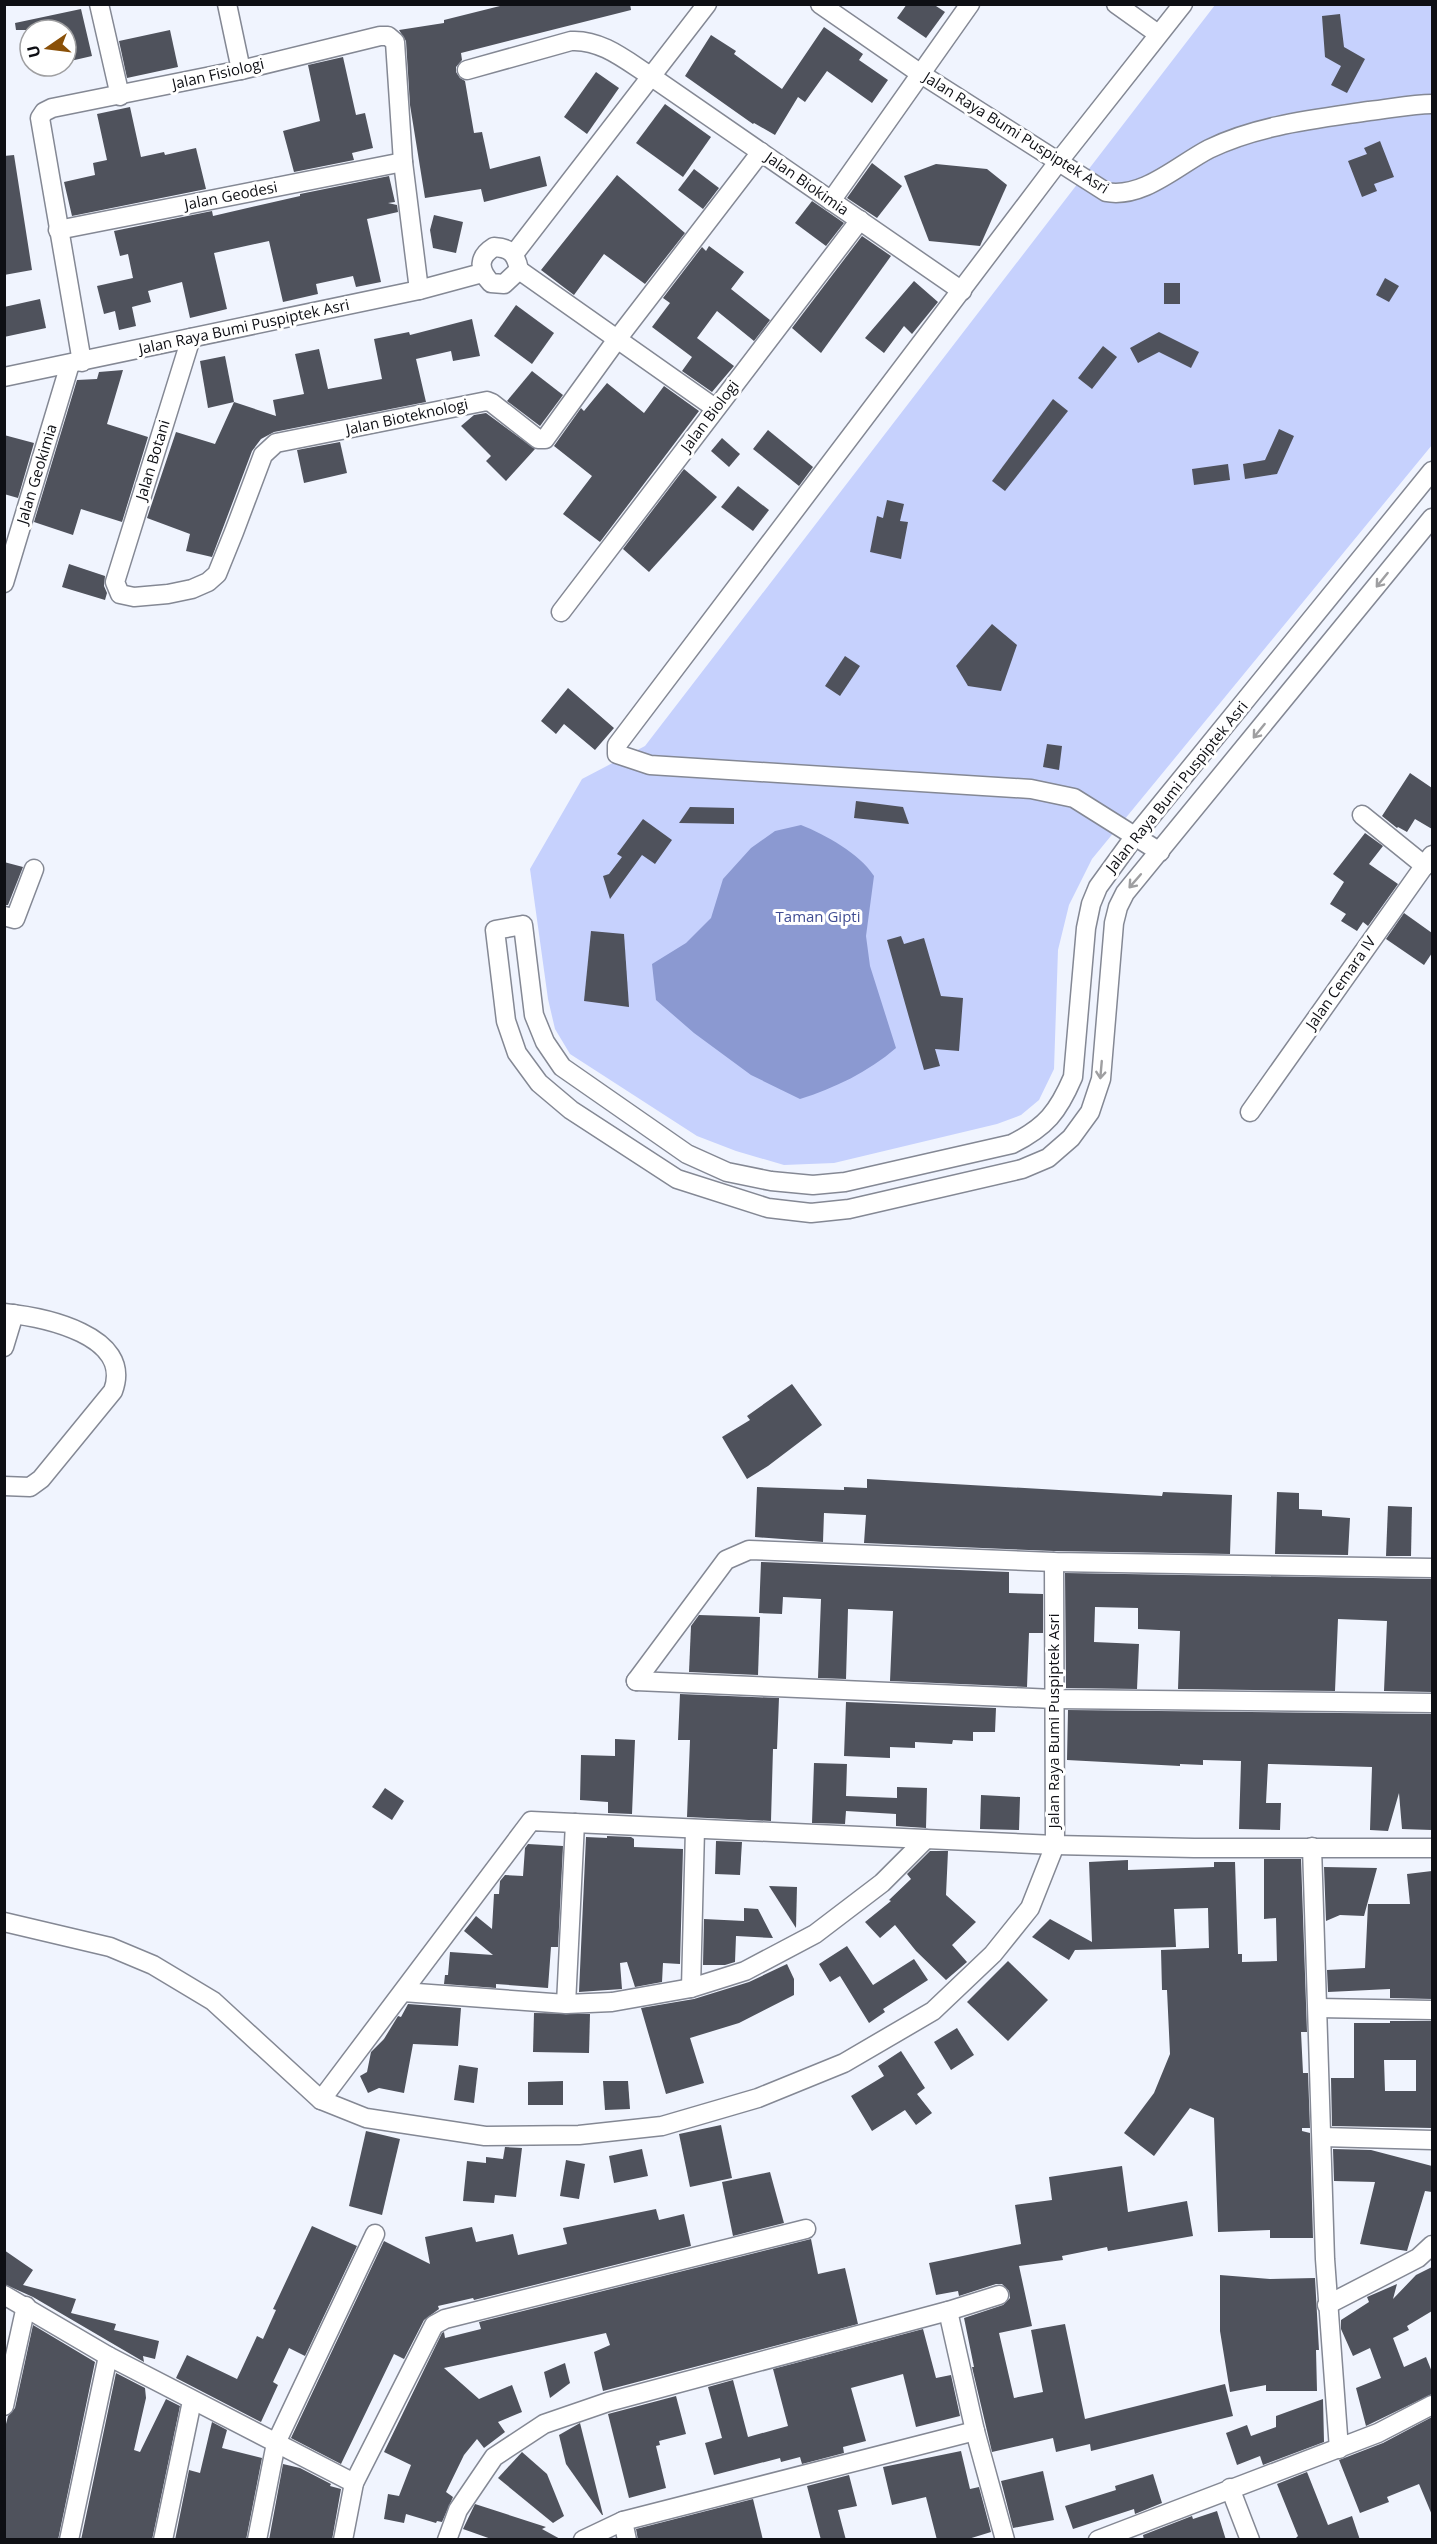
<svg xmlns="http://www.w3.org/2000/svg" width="1437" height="2544" font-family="'Open Sans',sans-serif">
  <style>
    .green { fill: #c6d1fd }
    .water { fill: #8b99d1 }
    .building { fill: #4f525c; fill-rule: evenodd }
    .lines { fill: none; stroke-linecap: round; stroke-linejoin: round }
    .street-casing { stroke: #848894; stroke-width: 21 }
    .street { stroke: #fff; stroke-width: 18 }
    .oneway { stroke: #9f9fa1 }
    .labels { text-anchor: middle; stroke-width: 6; stroke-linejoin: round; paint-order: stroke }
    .street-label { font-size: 15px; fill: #0e0f14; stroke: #fff }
    .park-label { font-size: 15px; fill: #404d93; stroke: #fff }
  </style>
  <rect width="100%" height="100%" fill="#f0f4fe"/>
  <path class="green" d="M1215,5h217v440l-340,414 -23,46 -11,45 -4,119 -15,31 -18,15 -24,9 -163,39 -50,2 -48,-14 -39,-15 -127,-82 -15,-25 -7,-30 -18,-130 52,-90 63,-33z"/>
  <path class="water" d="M801,825c25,10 58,28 73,51l-8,60 4,30 26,82c-28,24 -61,40 -96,51l-49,-24 -57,-42 -38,-33 -4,-36 34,-21 25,-25 12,-39 28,-31 24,-17z"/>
  <g class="building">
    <path d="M508,4h122l1,6 -170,43 1,7 -6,7v5l4,6 5,3 9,52 8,-1 8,37 50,-13 7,30 -63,16 -3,-13 -56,9 -15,-93 -4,-64 -7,-11 45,-7v-3z"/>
    <path d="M907,4h26l12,8 -19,26 -29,-20z"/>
    <path d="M81,9l11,47 -26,6v-32h-50l-1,-7z"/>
    <path d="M1340,14l4,33 21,12 -18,34 -16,-8 10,-19 -16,-9 -3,-41z"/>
    <path d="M824,27l39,27 -4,6 29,20 -16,23 -45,-32 -22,31 -7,-5 -23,38 -21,-12 -1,1 -68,-48 26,-41 25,16 -2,3 48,35z"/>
    <path d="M170,30l8,37 -51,11 -8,-37z"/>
    <path d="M343,57l13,58 9,-2 8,35 -21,5 2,7 -60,12 -11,-41 37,-10 -12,-56z"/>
    <path d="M596,72l23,16 -32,46 -23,-17z"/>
    <path d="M665,104l46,33 -28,40 -47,-34z"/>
    <path d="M130,107l11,50 23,-5 1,3 31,-7 10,41 -134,27 -8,-34 31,-7 -2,-12 14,-3 -10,-46z"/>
    <path d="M1380,141l14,36 -20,7 3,7 -15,6 -14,-36 19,-7 -3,-6z"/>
    <path d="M14,155l18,115 -28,5v-119z"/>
    <path d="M872,163l30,23 -25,32 -30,-20z"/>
    <path d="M936,164l51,5 20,16 -27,61 -51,-5 -25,-65z"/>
    <path d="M694,169l25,19 -16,21 -25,-19z"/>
    <path d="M617,175l68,58 -40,51 -41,-30 -30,41 -33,-25z"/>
    <path d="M389,176l6,26 -7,1 9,2 1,7 -31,7 14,63 -25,5 -3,-11 -37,8 2,10 -35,8 -14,-61 -55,12 13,56 -37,9 -8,-36 -34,9 3,11 -19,5 4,19 -17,4 -4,-19 -11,3 -7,-28 36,-8 -5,-24 -8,2 -6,-25 98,-20 1,5 87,-20v-2z"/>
    <path d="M812,201l32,22 -18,23 -31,-23z"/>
    <path d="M434,215l29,7 -7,31 -23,-5 -3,-18z"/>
    <path d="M862,236l29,20 -70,97 -29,-25z"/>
    <path d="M709,246l35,26 -13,17 39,31 -16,21 -37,-30 -20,27 37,28 -22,26 -30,-21 10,-14 -40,-30 18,-24 -7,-5 39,-51 4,4z"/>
    <path d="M1385,278l14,8 -10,16 -13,-7z"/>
    <path d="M914,281l24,21 -26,32 -8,-8 -20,27 -19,-15z"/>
    <rect x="1164" y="283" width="16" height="21"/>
    <path d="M40,299l6,29 -42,9v-30z"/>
    <path d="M516,305l38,28 -22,31 -38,-28z"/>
    <path d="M472,319l8,37 -27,5 -2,-10 -35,8 10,43 -152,30 -13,7 -9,12 -40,106 -26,-6 4,-17 -43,-16 29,-86 39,12 19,-42 42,14 -3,-16 31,-6 -9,-40 24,-5 9,40 54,-10 -8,-40 35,-7 1,3z"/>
    <path d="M1159,332l40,20 -8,16 -32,-16 -21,11 -8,-15z"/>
    <path d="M1103,346l14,11 -25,32 -14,-11z"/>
    <path d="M225,356l9,46 -26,6 -8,-47z"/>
    <path d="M123,370l-16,54 41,13 -26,85 -41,-13 -8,26 -39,-13 43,-142 20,-1 2,-7z"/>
    <path d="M532,371l31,24 -23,31 -33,-25z"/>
    <path d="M607,383l37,30 20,-27 35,25 -99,131 -37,-28 29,-38 -38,-30 27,-38 3,3z"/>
    <path d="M1053,399l15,12 -63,80 -13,-10z"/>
    <path d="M486,413l49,36 -29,32 -20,-20 5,-5 -30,-30 13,-11z"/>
    <path d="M1279,429l15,7 -17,38 -32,5 -2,-15 22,-4z"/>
    <path d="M768,430l45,37 -14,19 -46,-37z"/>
    <path d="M4,435l30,8 -16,55 -14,-4z"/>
    <path d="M722,438l18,16 -11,13 -18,-16z"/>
    <path d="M340,442l7,31 -43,10 -7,-33z"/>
    <path d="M1228,464l2,16 -36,5 -2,-16z"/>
    <path d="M684,469l33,28 -68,75 -26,-23z"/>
    <path d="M738,486l31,24 -16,21 -32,-24z"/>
    <path d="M887,500l17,4 -4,17 8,1 -7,37 -31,-7 7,-36 6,2z"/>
    <path d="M69,564l36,12 -1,10 3,7 -2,7 -43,-13z"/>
    <path d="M992,624l25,21 -16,46 -33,-5 -12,-20z"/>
    <path d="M845,656l15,10 -20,30 -15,-10z"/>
    <path d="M568,688l46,40 -19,22 -31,-26 -8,10 -15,-13z"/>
    <path d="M1047,744l15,2 -3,24 -16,-3z"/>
    <path d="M1410,773l22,15v41l-17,-10 -8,13 -9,-5 -1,1 -15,-12z"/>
    <path d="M856,801l47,6 6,17 -55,-6z"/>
    <path d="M690,807l44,1v16l-55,-1z"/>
    <path d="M643,819l29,21 -17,24 -13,-9 -32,44 -7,-23 6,-2 13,-17 -5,-3z"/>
    <path d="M1365,833l18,13 -14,18 29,20 -30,42 -5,-4 -6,9 -16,-10 5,-7 -16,-10 14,-22 -11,-8z"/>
    <path d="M4,862l19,5 -15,38h-4z"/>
    <path d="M1404,913l28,20v20l-8,12 -38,-26z"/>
    <path d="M591,931l33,3 5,73 -45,-6z"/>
    <path d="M901,936l3,8 20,-6 17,58 22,2 -4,53 -24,-2 5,17 -16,4 -37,-130z"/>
    <path d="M792,1384l30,41 -54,41 -21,13 -25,-42 28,-17 -3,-4z"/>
    <path d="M867,1479l295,17 1,-4 69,3 -2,59 -176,-3 -190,-8 2,-28 -42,-2 -1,29 -68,-5 2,-50 87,3v-3l23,1z"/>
    <path d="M1277,1492l22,1v16l23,1v6l28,2 -2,37 -73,-1z"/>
    <path d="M1388,1506l24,1 -1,49h-25z"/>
    <path d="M761,1562l248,10v21l34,1v39h-14l-2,54 -137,-6 3,-70 -45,-2 -2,70 -28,-1 3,-79 -38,-2 -1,17 -23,-1z"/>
    <path d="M1065,1573l367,6v113l-48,-1 3,-70 -49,-2 -3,72 -157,-2 2,-58 -42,-2v-21l-43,-1 -1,35 45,2 -2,45 -71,-1z"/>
    <path d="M699,1615l61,2 -2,58 -69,-3 2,-46z"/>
    <path d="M680,1694l99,4 -2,51h-4l-2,72 -84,-4 3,-77h-12z"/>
    <path d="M846,1702l150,6 -1,24h-22v9l-20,-1 -1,4 -37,-2v6l-25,-1v11l-46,-2z"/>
    <path d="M1068,1710l364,4v116l-30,-1 -3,-36 -11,38 -18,-1 2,-63 -104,-3 -2,39h15l-1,27 -41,-1 2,-68 -38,-1v5l-23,-1v2l-113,-6z"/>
    <path d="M615,1739l20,1 -3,74 -24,-1v-11l-28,-2 1,-45 34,1z"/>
    <path d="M814,1763l33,1 -1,32 51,2v-11l30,1 -1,40 -30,-2v-12l-50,-3 -1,13 -33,-1z"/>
    <path d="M385,1788l19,13 -12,19 -20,-13z"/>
    <path d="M981,1795l39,2 -1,33 -39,-1z"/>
    <path d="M607,1836l24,1 3,2v8l49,2 -3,115 -17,-1 -1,19 -27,5 -8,-25 -7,1 2,26 -43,3 7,-155 21,1z"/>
    <path d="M716,1841l26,1 -2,33 -25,-1z"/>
    <path d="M528,1844l35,2 -5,101h-7l-3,41 -52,-4v4l-52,-4 1,-9h3l2,-23 43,3 -29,-24 12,-15 16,13 2,-35h5l1,-13 5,-6 18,1 2,-28z"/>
    <path d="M930,1851h18l-2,44 30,27 -24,23 15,17 -21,18 -30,-29 -21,-26 -15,13 -15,-16 26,-21 -2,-1 22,-21 -4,-5z"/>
    <path d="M1264,1859h37l6,173h-6l2,41h5l2,55h-8v3l8,2 3,105h-43v-8l-52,2 -4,-114 -24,-10 -36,48 -30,-23 30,-40 16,-39 -3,-64h-5l-1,-40 48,-2 -1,-40 -34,1 2,38 -101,3 -6,10 -37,-23 18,-18 42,23 -3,-80 39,-2v10l86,-3v-5h21l3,92h4v8l35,-1 -1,-43 -12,1z"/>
    <path d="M1324,1867l53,1 -13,48 -24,-1 -14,6z"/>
    <path d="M1432,1871v128l-42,-1v-9l-62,3 -1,-22 38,-2 3,-64h42l-3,-30z"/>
    <path d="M769,1886l28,1 -1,41z"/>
    <path d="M744,1908l14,1 15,29 -37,-2 -1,26 -10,3h-22l1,-46 40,2z"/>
    <path d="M847,1946l26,39 41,-26 14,21 -45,29 2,3 -16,11 -29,-47 -10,6 -11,-18z"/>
    <path d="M1008,1961l40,39 -40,41 -41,-39z"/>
    <path d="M787,1964l7,15v16l-55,28 -49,15 14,45 -38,11 -25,-86 53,-9 55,-17z"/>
    <path d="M408,2004l53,4 -3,38 -45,-2 -9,49 -25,-5 -11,5 -8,-17 7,-4 4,-20 13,-13 14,-23 3,1z"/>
    <path d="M534,2013l56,1 -1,39 -56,-1z"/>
    <path d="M1390,2021h42v107l-100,-2 -1,-48h23v-55h36zM1384,2060h32v31h-31z"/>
    <path d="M957,2028l17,27 -23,15 -17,-28z"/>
    <path d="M901,2051l24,37 -8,6 15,19 -16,12 -11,-15 -33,21 -21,-35 33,-20 -6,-10z"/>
    <path d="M459,2065l19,3 -4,35 -20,-3z"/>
    <path d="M563,2081v24h-35v-23z"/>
    <path d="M603,2081h25l2,28 -25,1z"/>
    <path d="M721,2125l11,53 -42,9 -11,-53z"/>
    <path d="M366,2131l34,8 -18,76 -33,-9z"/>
    <path d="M505,2147l17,1 -6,49 -21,-2 -1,8 -31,-2 4,-40 19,2v-6l17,2z"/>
    <path d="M642,2149l6,27 -34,7 -5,-27z"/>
    <path d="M1333,2149l38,1 61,16v26l-7,-1 -18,60 -47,-7 15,-62 -41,-1z"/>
    <path d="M566,2160l19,4 -6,35 -19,-3z"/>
    <path d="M1122,2166l6,46 59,-11 6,35 -85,15 -1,-4 -45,9 1,4 -44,6 13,60 -33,7 15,65 29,-6 -12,-62 34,-6 20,95 140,-35 8,32 -142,35 -1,-7 -34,8 -3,-14 -61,14 -20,-85h2l-10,-49 39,-13 7,-7 -1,-7 -7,-7h-6l-37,12 -1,-5 -22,4 -7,-32 92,-19 -6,-39 37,-5 -3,-23z"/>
    <path d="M770,2172l14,51 -51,13 -11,-54z"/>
    <path d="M656,2209l3,11 25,-6 7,32 -217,54 -1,-2 -35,8 1,3 -15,11 -20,39 -10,-5 -53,110 -50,-26 93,-197 46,23 -5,-27 47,-10 4,15 37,-8 5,21 49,-11 -4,-16z"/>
    <path d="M312,2226l45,20 -52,110 -16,-8 -16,34 5,3 -17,37 -85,-44 11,-23 50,24 20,-43 6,3 13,-29 -3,-1z"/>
    <path d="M811,2239l7,35 27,-6 13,56 -255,67 -9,-39 16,-7 -4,-12 -162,35 35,31 33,-14 10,27 -24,10 7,10 -21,16 -7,-9 -13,16 -18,37 7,5 -11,25 -5,-1 -1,2 -30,-9 -2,9 -20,-4 4,-25 11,2 12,-31 -27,-13 58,-119 2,-1 1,6 36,-9 -2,-7z"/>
    <path d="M4,2250l29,20 -10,15 53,14 -5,14 45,11 -2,6 45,11 -4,18 -12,-3 1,6 -111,-65 -29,-13z"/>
    <path d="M1432,2267v44l-25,15 2,4 -16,8 11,29 22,-10 6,15v22l-66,32 -10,-38 25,-10 -11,-30 -17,8 -12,-27v-9l28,-18 -2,-5 30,-13 -4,15 23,-24z"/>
    <path d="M1220,2275l50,4 45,-1 4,72h-3l1,41h-51v-6l-36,7 -10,-61z"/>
    <path d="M33,2325l62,37 -37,178h-54v-108l4,-16 7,-8z"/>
    <path d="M923,2329l13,49 15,-3 9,41 -44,11 -13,-53 -52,14 15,53 -23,6 1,6 -42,11 -2,-7 -19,5 -1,-4 -66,17 -9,-32 17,-5 -14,-51 25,-7 15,57 40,-11 -15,-57z"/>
    <path d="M565,2363l5,20 -20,15 -6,-26z"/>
    <path d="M116,2373l29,15 1,10 -12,52 6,2 26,-53 14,7 -28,134h-71z"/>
    <path d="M676,2396l10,38 -27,7 1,4 -4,1 10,42 -37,10 -21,-84z"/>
    <path d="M1323,2399l1,43 -61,23 -3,-9 -23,9 -11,-32 21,-8 4,11 25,-9v-11z"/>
    <path d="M1432,2417v98l-13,-31 -32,13 2,5 -29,11 -21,-53 44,-17z"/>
    <path d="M212,2422l15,8 -5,18 40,10 -16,82h-71l14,-70 11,3z"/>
    <path d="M580,2423l23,92h-1l-36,-51 -7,-29z"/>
    <path d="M961,2451l9,38 9,-2 12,45 -26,8h-28l-11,-43 -34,8 -9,-38z"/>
    <path d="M522,2452l25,22 17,42 -11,7 -55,-45z"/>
    <path d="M283,2464l17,4 31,16 -1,2 11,3 -9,51h-63z"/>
    <path d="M1043,2471l11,49 -41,8 -12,-47z"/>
    <path d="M1307,2472l21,53 24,-9 8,24h-66l4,-4 -21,-52z"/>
    <path d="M1153,2474l9,29 -27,11 -1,-5 -61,20 -8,-23 51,-16 -1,-4z"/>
    <path d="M849,2475l8,31 -19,4 8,30h-25l-14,-54z"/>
    <path d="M753,2499l10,41h-125l-2,-11z"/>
    <path d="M475,2504l71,23 -4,2 20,11h-68l-31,-11z"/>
    <path d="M1217,2511l9,29h-82l-1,-5 49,-19 1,3z"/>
  </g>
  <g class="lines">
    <defs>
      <g id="street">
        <path d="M99,4l21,92"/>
        <path d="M227,4l14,66"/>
        <path d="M820,4l101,70 185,118c37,7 72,-27 103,-43 49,-24 107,-30 160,-38 21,-2 42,-7 63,-7"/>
        <path d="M1116,4l42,30"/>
        <path d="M467,70l104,-29c31,-2 57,21 81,36l310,214"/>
        <path d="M831,201l139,-197"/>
        <path d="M58,230l345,-68"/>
        <path d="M494,247c17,1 22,7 25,23l-15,14 -13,-1c-13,-14 -13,-26 3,-36z"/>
        <path d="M514,254l193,-250"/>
        <path d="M519,270l196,138"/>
        <path d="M191,338l-76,244 5,12 14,3 34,-3 24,-5 16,-7 9,-8 17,-42 29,-77 13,-12 211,-42 5,2 46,36h7l73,-101 143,-186"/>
        <path d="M82,362l-42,-244 4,-6 8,-4 189,-38 139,-34h8l7,6 8,120 16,128"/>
        <path d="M4,377l415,-87 63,-17"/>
        <path d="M1432,471l-297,365 -37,51 -7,17 -5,24 -13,149c-15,35 -27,50 -61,67l-167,38 -32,3 -42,-4 -44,-9 -40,-18 -125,-87 -17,-25 -11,-27 -11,-90 -28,5 11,91 11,32 22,30 32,27 106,69 91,29 43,5 38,-4 173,-40 26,-11 23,-20 19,-26 11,-33 13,-156 4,-16 7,-14 307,-375"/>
        <path d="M4,583l66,-219"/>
        <path d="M561,612l299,-392"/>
        <path d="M1362,815l63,51"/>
        <path d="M1160,852l-86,-54 -43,-9 -381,-24 -33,-11v-9l442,-584 124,-157"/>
        <path d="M4,916l11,3 19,-50"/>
        <path d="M1250,1112l182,-257"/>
        <path d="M4,1313c39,4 130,22 109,78l-72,88 -11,8 -26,-1"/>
        <path d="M4,1347l10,-33"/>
        <path d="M636,1681l90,-121 23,-10 305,12 378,6"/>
        <path d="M636,1681l418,18 378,4"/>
        <path d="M1312,1847l13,412 14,190"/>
        <path d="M4,1922l106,25 43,18 60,36 108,99 45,18 119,18 94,-1 83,-9 96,-28 86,-35 89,-52 60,-57 37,-46 25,-63 -1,-283"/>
        <path d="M691,1988l4,-159"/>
        <path d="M403,1992l163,12 46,-2 79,-14 54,-17 70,-37 67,-51 44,-44"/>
        <path d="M566,2004l9,-181"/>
        <path d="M1318,2008l114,2"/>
        <path d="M321,2100l210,-279 524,24 139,3h238"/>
        <path d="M1322,2137l110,3"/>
        <path d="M4,2295l104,61 246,127"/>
        <path d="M1327,2305l91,-47 14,-13"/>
        <path d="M948,2311l27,120 30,109"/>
        <path d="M4,2406l22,-100"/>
        <path d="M1230,2488l20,52"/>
        <path d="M623,2521l4,19"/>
        <path d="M69,2540l39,-184"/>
        <path d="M163,2540l29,-139"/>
        <path d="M257,2540l19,-97 99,-209"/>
        <path d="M343,2540l11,-57 80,-158 11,-6 361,-90"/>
        <path d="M447,2540l11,-30 36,-53 50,-33 64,-22 340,-91 51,-16"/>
        <path d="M583,2540l40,-19 352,-90"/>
        <path d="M1098,2540l280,-107 54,-28"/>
      </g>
    </defs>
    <use href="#street" class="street-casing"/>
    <use href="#street" class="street"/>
  </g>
  <defs><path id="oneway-shaft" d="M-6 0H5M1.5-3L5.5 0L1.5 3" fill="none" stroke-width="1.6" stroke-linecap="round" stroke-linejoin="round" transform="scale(1.5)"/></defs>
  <g class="oneway">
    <use href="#oneway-shaft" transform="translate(1382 580) rotate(129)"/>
    <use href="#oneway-shaft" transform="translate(1259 731) rotate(129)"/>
    <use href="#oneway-shaft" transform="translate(1135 881) rotate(131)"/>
    <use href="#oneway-shaft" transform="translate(1101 1070) rotate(95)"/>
  </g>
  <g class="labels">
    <g class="street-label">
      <text transform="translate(218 74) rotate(-13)" y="5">Jalan Fisiologi</text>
      <text transform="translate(1016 133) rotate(32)" y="5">Jalan Raya Bumi Puspiptek Asri</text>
      <text transform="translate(807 184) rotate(35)" y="5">Jalan Biokimia</text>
      <text transform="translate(231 196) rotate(-11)" y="5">Jalan Geodesi</text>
      <text transform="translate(244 327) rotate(-12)" y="5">Jalan Raya Bumi Puspiptek Asri</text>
      <text transform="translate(710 416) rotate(-53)" y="5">Jalan Biologi</text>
      <text transform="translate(407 417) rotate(-12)" y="5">Jalan Bioteknologi</text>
      <text transform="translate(153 460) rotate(-73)" y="5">Jalan Botani</text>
      <text transform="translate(37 474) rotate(-73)" y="5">Jalan Geokimia</text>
      <text transform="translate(1177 787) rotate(-51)" y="5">Jalan Raya Bumi Puspiptek Asri</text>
      <text transform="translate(1341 983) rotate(-55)" y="5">Jalan Cemara IV</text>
      <text transform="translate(1054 1721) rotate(-90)" y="5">Jalan Raya Bumi Puspiptek Asri</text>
    </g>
    <g class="park-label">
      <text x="818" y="922">Taman Gipti</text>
    </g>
  </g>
  <rect width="1437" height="2544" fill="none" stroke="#0e0f14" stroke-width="12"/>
  <g transform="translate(48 48) rotate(256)"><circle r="28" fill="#ffffff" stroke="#9f9fa1" stroke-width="1.5"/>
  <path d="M0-4.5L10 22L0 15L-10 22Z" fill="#8a5008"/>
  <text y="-9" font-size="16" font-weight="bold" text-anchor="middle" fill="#0e0f14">U</text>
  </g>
</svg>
